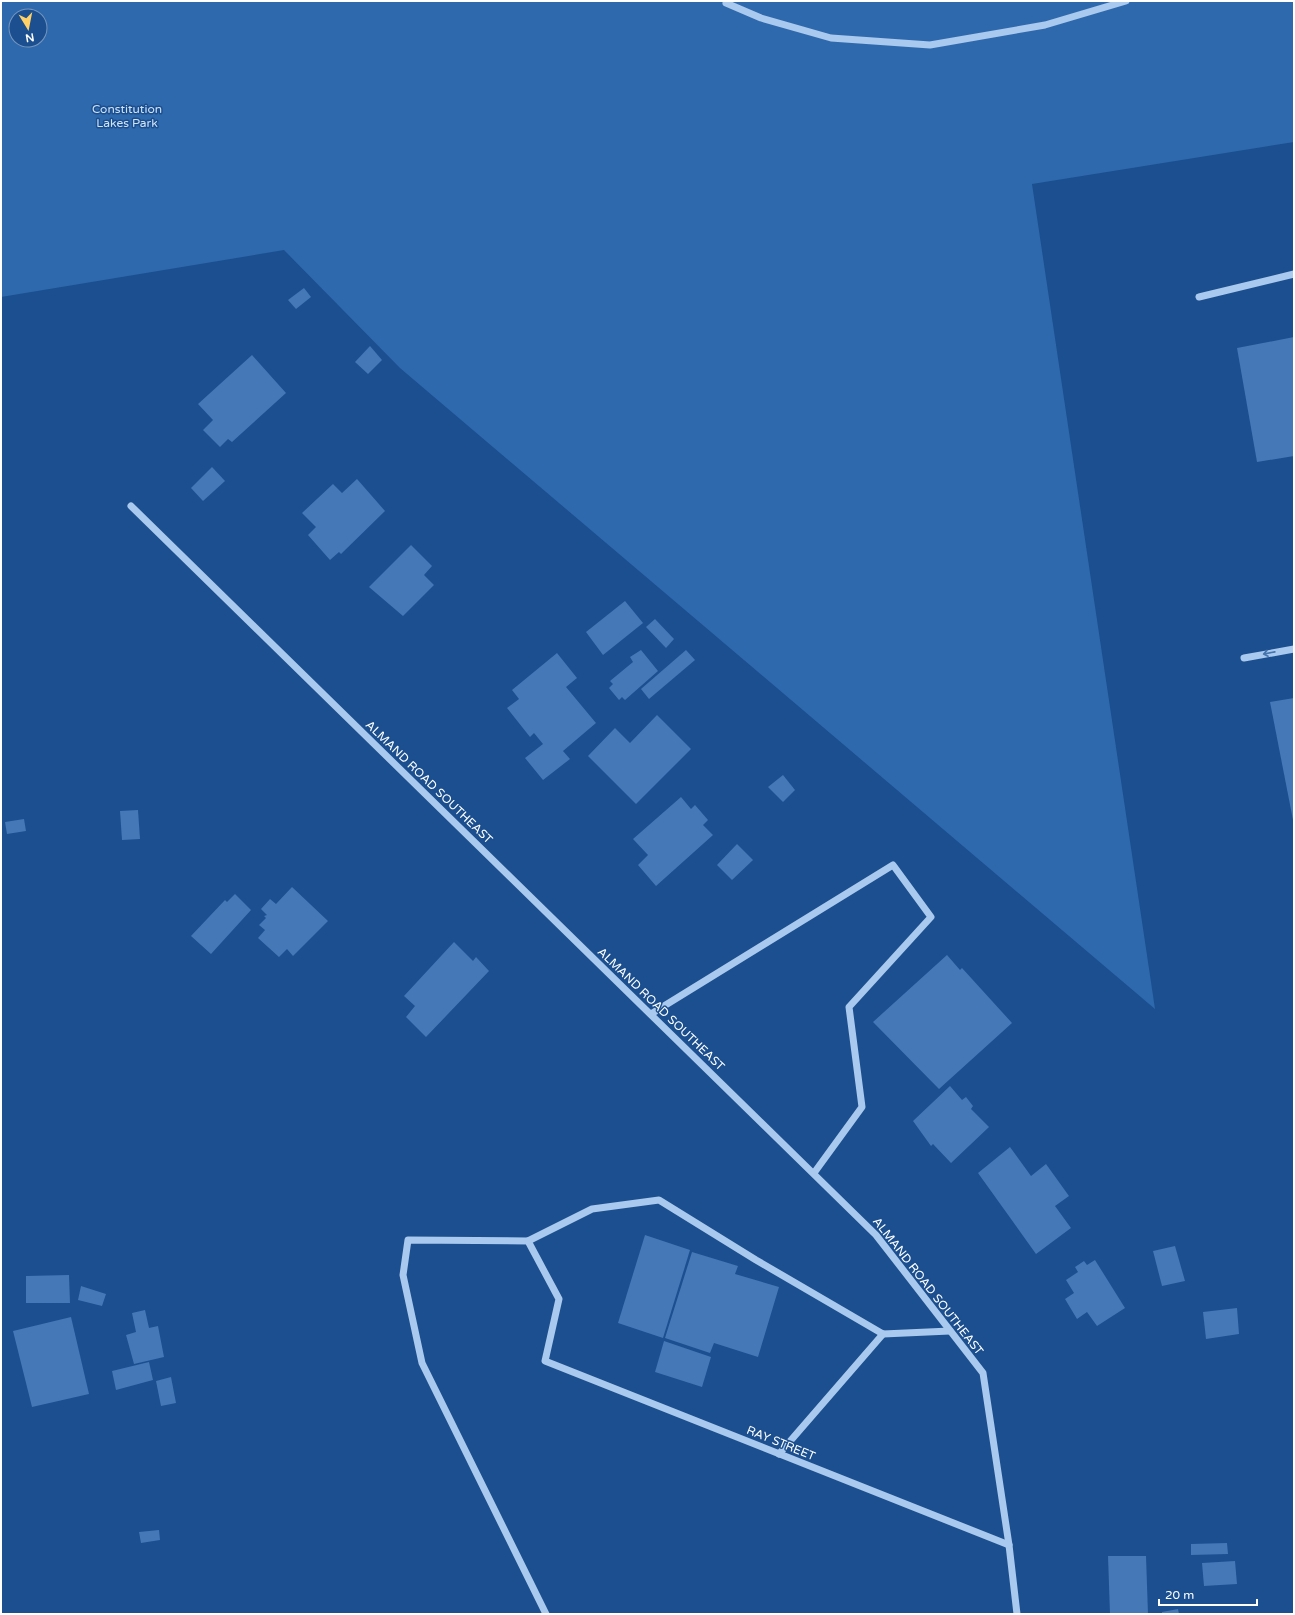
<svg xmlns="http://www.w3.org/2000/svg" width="1295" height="1615" font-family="'Varela Round',sans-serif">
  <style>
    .green { fill: #2e69ad; fill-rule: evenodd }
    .building { fill: #4478b7 }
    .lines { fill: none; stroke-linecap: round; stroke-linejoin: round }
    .minor { stroke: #a9c9ee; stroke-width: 7 }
    .oneway { stroke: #4674ac }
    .labels { text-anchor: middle; stroke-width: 3; stroke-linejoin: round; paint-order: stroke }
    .park-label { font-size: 12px; fill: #cfe3fa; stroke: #1b4f8f }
    .street-label { font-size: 12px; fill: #fff; stroke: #1b4f8f }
  </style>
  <rect width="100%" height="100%" fill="#1b4f8f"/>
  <path class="green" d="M1,1h1293v141l-262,42 123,825 -755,-641 -116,-118 -283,47zM16,16h24v24h-24z"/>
  <g class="building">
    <path d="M304,288l7,9 -15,12 -8,-9z"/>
    <path d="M1294,337v119l-37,6 -20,-114z"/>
    <path d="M370,346l12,14 -14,14 -13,-12z"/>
    <path d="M252,355l34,38 -54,49 -4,-3 -8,8 -17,-17 10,-10 -15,-16z"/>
    <path d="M212,467l13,14 -22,20 -12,-13z"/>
    <path d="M357,479l28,32 -44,43 -2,-2 -9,8 -22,-25 8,-8 -14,-14 31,-29 9,9z"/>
    <path d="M411,545l21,21 -8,9 10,10 -31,31 -34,-29z"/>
    <path d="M625,601l18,22 -40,32 -17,-23z"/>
    <path d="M655,619l19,20 -8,9 -20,-21z"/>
    <path d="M641,650l17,21 -33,29 -3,-3 -3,3 -10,-12 4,-4 -3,-3 23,-19 -3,-5z"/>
    <path d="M686,650l9,10 -46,39 -8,-10z"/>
    <path d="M557,653l20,25 -11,9 30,36 -33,28 7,8 -27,21 -18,-22 18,-14 -9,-11 -4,4 -23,-29 12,-9 -7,-9z"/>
    <path d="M1294,698v122h-1l-23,-118z"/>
    <path d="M657,715l34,34 -55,55 -48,-48 27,-28 15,15z"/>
    <path d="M783,775l12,15 -12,12 -15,-15z"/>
    <path d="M681,797l10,12 4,-4 13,15 -5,5 10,10 -57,51 -18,-21 10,-10 -15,-16z"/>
    <path d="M138,810l2,29 -18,1 -2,-29z"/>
    <path d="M24,819l2,12 -19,3 -2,-12z"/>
    <path d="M737,844l16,16 -21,20 -15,-15z"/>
    <path d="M292,887l36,34 -35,35 -6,-7 -8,8 -21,-19 7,-8 -6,-5 7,-7 -2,-2 3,-1 -6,-6 9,-10 6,5z"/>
    <path d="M235,894l16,16 -40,44 -20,-18 34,-36 2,2z"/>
    <path d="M454,942l19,19 3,-4 13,14 -63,66 -20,-20 9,-11 -11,-10z"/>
    <path d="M947,955l13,15 2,-2 50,55 -73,66 -66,-67z"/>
    <path d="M950,1086l12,14 4,-3 7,9 -2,3 18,18 -38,36 -18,-19 -2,2 -18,-25z"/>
    <path d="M1010,1147l21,29 15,-12 23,32 -14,10 16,22 -35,26 -58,-81z"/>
    <path d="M645,1235l45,15 -27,88 -45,-15z"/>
    <path d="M1175,1246l10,35 -23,5 -9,-35z"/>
    <path d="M692,1252l46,14 -3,8 44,13 -21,70 -44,-14 -4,10 -45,-15z"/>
    <path d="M1095,1260l30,48 -28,18 -10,-14 -10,7 -12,-20 9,-6 -8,-13 12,-8 -3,-5 9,-6 3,4z"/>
    <path d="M69,1275l1,28h-44v-27z"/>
    <path d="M81,1286l25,8 -4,12 -24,-6z"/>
    <path d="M1237,1308l2,26 -33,5 -3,-27z"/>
    <path d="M145,1310l4,18 9,-2 6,31 -30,7 -8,-29 10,-3 -4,-19z"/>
    <path d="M71,1317l18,77 -57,13 -19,-76z"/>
    <path d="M664,1341l47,16 -9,30 -47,-15z"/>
    <path d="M149,1362l4,18 -37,10 -4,-19z"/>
    <path d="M171,1377l5,26 -15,3 -5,-25z"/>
    <path d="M159,1530l1,10 -19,3 -2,-11z"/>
    <path d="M1227,1543l1,11 -37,1v-11z"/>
    <path d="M1108,1556h38l2,58h-38z"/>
    <path d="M1235,1561l2,23 -33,2 -2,-23z"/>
    <path d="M1178,1609l1,5h-17v-2z"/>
  </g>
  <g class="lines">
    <g class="minor">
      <path d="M726,3l35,15 70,20 99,7 115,-20 81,-24"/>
      <path d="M1199,297l95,-23"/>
      <path d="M131,506l745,729 107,138 26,172 8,69"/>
      <path d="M1244,658l50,-9"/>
      <path d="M651,1014l242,-149 38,52 -82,90 13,100 -48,66"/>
      <path d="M528,1241l64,-32 67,-9 97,60 127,74 67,-3"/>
      <path d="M779,1454l104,-120"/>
      <path d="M546,1614l-124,-251 -19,-88 5,-35 120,1 31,58 -14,62 464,184"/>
    </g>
  </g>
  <defs><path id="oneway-shaft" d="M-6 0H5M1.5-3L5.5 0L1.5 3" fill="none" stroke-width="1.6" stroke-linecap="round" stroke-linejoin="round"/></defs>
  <use class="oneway" href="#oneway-shaft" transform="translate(1269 653) rotate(169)"/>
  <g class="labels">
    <g class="park-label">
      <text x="127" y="113">Constitution<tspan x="127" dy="14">Lakes Park</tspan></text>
    </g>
    <g class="street-label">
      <text transform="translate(429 782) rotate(44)" y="4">ALMAND ROAD SOUTHEAST</text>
      <text transform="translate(661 1009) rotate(44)" y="4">ALMAND ROAD SOUTHEAST</text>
      <text transform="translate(928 1286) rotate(52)" y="4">ALMAND ROAD SOUTHEAST</text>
      <text transform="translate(781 1443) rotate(22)" y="4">RAY STREET</text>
    </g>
  </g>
  <rect width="1295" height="1615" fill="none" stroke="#ffffff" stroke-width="4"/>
  <g transform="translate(28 28) rotate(170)"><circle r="19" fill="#1b4f8f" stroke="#7695bc"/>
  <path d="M0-3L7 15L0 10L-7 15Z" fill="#ffd166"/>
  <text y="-6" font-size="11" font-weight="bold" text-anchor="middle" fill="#ffffff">N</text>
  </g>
  <path d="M1159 1599v6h98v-6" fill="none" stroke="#ffffff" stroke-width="2"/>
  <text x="1165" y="1599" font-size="12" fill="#ffffff" stroke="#1b4f8f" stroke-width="3" paint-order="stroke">20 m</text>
</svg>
